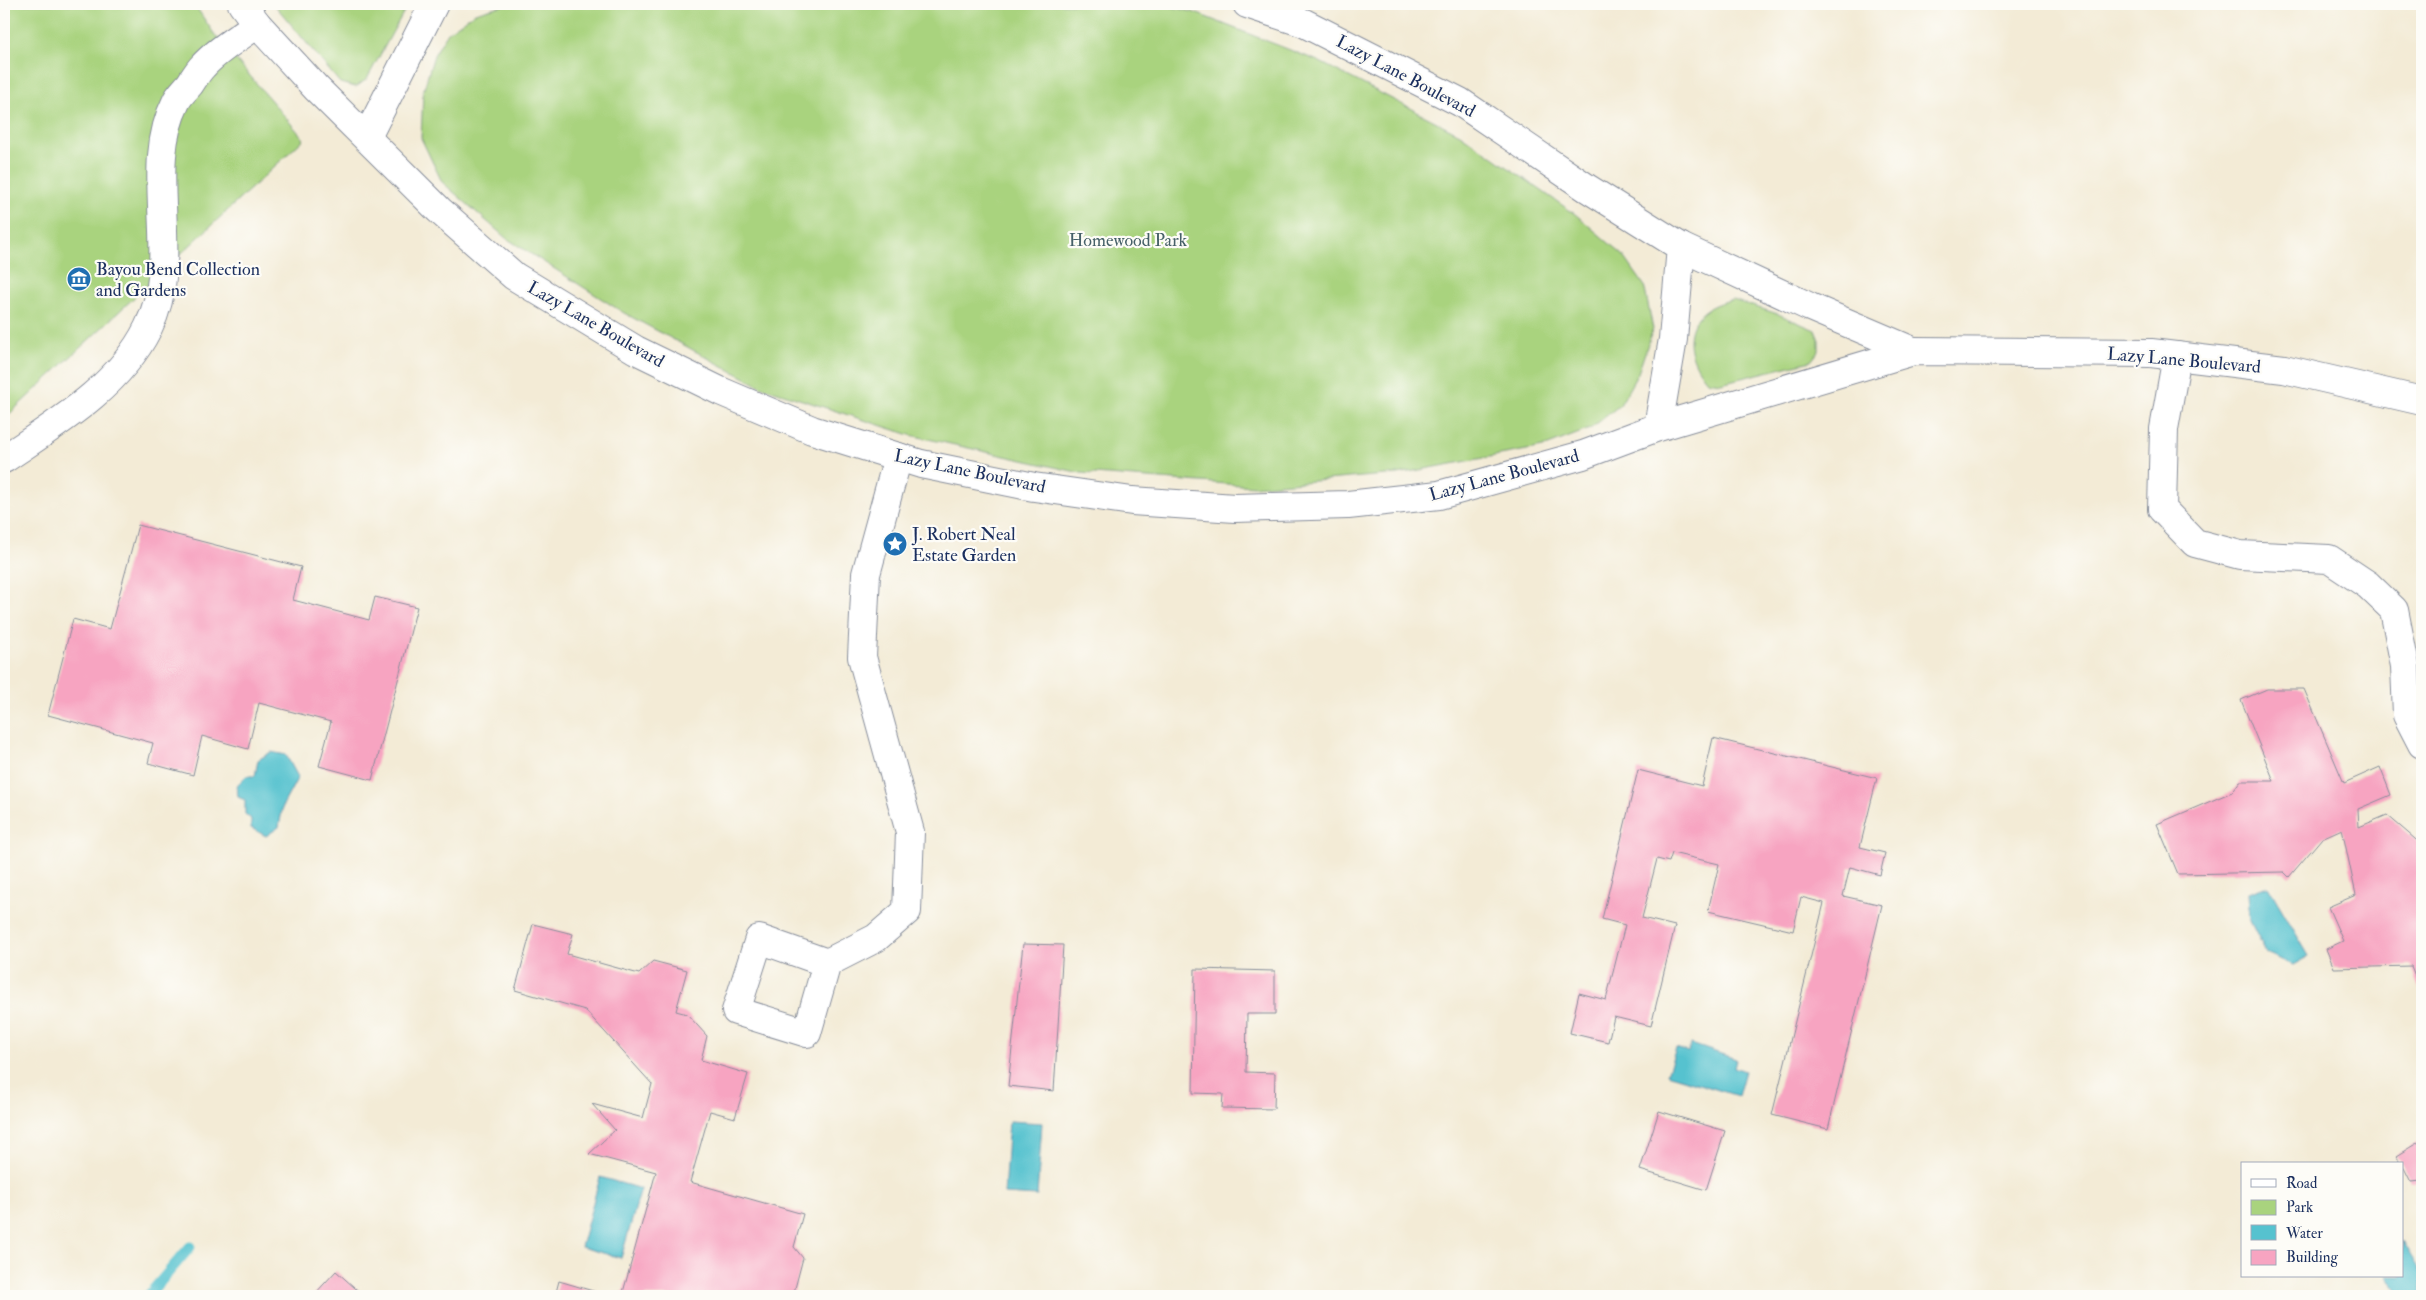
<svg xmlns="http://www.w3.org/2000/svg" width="2426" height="1300" font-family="'IM FELL Double Pica',serif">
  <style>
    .green { fill: #a9d37e; stroke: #62816e }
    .water { fill: #56c2cf; stroke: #387896 }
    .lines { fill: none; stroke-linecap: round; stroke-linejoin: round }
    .stream { stroke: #56c2cf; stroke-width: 11 }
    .building { fill: #f7a4c1 }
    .minor-casing { stroke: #878d9a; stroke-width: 30 }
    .minor { stroke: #fff; stroke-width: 28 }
    .labels { text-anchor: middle; stroke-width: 4.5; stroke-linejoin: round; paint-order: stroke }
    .street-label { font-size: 18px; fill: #1b2f5e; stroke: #fdfcf7 }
    .park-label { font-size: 18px; fill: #466068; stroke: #fdfcf7 }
    .poi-label { font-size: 18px; fill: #1b2f5e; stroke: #fdfcf7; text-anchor: start }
  </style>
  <rect width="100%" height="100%" fill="#fdfcf7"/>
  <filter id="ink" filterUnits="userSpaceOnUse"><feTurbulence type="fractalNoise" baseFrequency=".02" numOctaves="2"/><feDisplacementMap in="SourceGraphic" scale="10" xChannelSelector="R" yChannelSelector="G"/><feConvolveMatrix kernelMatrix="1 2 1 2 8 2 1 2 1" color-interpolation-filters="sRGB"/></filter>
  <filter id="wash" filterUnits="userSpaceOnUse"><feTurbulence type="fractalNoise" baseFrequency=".0096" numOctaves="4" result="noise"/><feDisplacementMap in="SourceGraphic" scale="20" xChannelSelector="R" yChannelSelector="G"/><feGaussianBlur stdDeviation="1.12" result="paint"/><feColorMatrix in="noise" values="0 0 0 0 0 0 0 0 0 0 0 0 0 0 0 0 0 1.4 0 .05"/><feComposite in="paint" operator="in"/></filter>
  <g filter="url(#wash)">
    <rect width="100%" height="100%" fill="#f3ebd6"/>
    <g class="green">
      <path d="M4,4h190l21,31 89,104 -300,280z"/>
      <path d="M274,4h134l-41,75 -11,8 -16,-4z"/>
      <path d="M507,4h653l33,8 125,49 142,73 115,80 48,41 21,30 9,44 -15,44 -18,32 -30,24 -47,18 -145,27 -144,12 -173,-13 -171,-38 -148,-48 -138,-74 -118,-75 -64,-56 -21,-44 2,-46 11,-37 14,-23 27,-19z"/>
      <path d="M1733,300l45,14 37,16 4,10v11l-8,10 -90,22 -14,-2c-29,-34 -21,-74 26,-81z"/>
    </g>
    <g class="water">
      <path d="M271,752l15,3 12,22 -15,28 -4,22 -13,9 -15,-8v-9l-6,-5v-14l-7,-3 -1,-11 9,-10h9l3,-16z"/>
      <path d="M2268,886l41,70 -16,9 -27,-12 -16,-32 -2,-28z"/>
      <path d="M1691,1044l45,15 -2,8 11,4 -7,25 -71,-22 9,-26 12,4z"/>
      <path d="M1009,1121l33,2 -5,73 -33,-2z"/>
      <path d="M600,1177l41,12 -20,69 -40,-11z"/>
      <path d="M2402,1241l20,34v21h-22l-14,-20h16z"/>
    </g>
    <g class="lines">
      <path class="stream" d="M148,1296l42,-49"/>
    </g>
    <g id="blocks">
      <g class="building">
        <path d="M138,525l163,42 -8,33 76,20 6,-23 42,10 -45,173 -53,-14 12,-44 -72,-19 -11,46 -46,-13 -9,39 -45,-12 5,-20 -105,-28 25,-96 37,10z"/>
        <path d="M2267,689h37l40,94 36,-16 11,28 -33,14 1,18 28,-12 35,30v148l-11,-27 -77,2 -8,-19 17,-8 -15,-34 28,-12 -14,-66 -20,9 -33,39 -5,-5 -106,2 -21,-50 75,-32 8,-11h34l-33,-81z"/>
        <path d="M1713,738l164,40 -17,69 25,6 -5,22 -30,-8 -7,29 39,9 -54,224 -56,-14 52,-212 -23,-6 -8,34 -85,-20 11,-47 -47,-11 -3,9 -12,-3 -15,59 33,8 -24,100 -37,-9 -6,25 -38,-9 9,-40 27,7 19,-75 -23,-6 36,-149 64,16z"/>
        <path d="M533,924l40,10 -6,20 72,20 14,-13 34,9 -11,41 11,3 20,22 -6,24 47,14 -13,44 -25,-7 -20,71 113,32 -9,33 9,11 -10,38h-171l34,-124 -67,-18 26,-24 -23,-26 51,14 9,-34 -67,-74 -70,-20z"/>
        <path d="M1023,944l40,1 -9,146 -46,-5z"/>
        <path d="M1195,969l80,2v43h-28l-1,58 29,1 -1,36 -52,-1 1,-14 -30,-1z"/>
        <path d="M1659,1111l66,20 -19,59 -66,-20z"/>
        <path d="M2422,1140v41l-11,1 -9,-18 -6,-8z"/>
        <path d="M336,1271l28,25h-51z"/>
        <path d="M559,1281l51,15h-55z"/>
      </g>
    </g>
  </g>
  <g filter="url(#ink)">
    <use href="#blocks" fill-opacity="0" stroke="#878d9a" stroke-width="1"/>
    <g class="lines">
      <defs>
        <g id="minor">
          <path d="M242,4l15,20 59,64 123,122 75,66 122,74 84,41 92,39 109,34 113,23 98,14 103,7 113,-3 91,-10 144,-40 75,-28 255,-76 238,2 133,16 138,32"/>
          <path d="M1247,4l57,19 156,79 127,86 94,59 129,60 103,44"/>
          <path d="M367,137l67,-133"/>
          <path d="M2177,356l-13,73 -2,80 33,34 45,12 89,4 39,26 26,25 11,56 2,49 15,29"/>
          <path d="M1658,427l15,-88 8,-92"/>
          <path d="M4,459c52,-35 115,-72 144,-131 36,-71 -7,-157 28,-226 3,-7 9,-12 14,-18 4,-6 8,-13 13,-18 14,-16 37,-29 54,-42"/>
          <path d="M827,963l-20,70 -71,-22 23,-72 68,24 49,-25 31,-27 3,-79 -48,-175 4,-83 32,-117"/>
        </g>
      </defs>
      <use href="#minor" class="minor-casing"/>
      <use href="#minor" class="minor"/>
    </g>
  </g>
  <defs>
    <symbol id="museum-disc" viewBox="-11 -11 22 22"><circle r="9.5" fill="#1f6fb2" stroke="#fdfcf7"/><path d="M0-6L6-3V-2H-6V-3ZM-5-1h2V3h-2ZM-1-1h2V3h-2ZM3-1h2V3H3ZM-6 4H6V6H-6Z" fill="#fff"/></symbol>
    <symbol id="sight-disc" viewBox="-11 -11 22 22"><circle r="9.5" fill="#1f6fb2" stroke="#fdfcf7"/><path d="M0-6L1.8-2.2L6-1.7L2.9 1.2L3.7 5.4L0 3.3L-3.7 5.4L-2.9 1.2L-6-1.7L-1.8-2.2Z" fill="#fff"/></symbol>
  </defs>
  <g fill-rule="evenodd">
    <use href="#museum-disc" x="65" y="265" width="28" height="28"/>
    <use href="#sight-disc" x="881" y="530" width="28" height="28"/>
  </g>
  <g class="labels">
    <g class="street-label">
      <text transform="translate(1406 76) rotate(28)" y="6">Lazy Lane Boulevard</text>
      <text transform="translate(596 324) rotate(30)" y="6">Lazy Lane Boulevard</text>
      <text transform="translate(2184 360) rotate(5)" y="6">Lazy Lane Boulevard</text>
      <text transform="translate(970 471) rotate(12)" y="6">Lazy Lane Boulevard</text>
      <text transform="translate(1504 475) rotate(-15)" y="6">Lazy Lane Boulevard</text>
    </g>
    <g class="park-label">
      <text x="1128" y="246">Homewood Park</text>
    </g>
    <g class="poi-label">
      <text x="96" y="275">Bayou Bend Collection<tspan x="96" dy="21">and Gardens</tspan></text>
      <text x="912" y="540">J. Robert Neal<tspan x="912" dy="21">Estate Garden</tspan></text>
    </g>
  </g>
  <rect width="2426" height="1300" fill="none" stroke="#fdfcf7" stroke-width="20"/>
  <rect x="2241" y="1162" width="162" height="115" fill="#fdfcf7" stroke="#a3aaba"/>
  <rect x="2251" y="1179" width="25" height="8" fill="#ffffff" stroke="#a3aaba"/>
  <text x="2286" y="1188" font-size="15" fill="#1b2f5e">Road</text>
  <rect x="2251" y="1200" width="25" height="15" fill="#a9d37e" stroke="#a3aaba"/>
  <text x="2286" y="1212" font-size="15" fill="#1b2f5e">Park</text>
  <rect x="2251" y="1225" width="25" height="15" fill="#56c2cf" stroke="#a3aaba"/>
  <text x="2286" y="1238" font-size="15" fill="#1b2f5e">Water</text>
  <rect x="2251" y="1250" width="25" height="15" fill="#f7a4c1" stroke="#a3aaba"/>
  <text x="2286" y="1262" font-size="15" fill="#1b2f5e">Building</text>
</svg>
